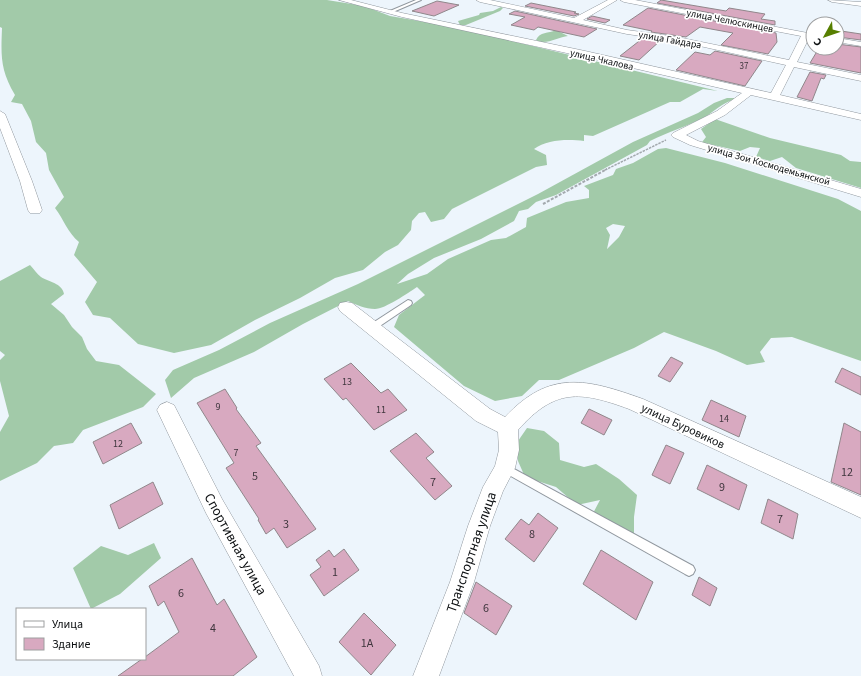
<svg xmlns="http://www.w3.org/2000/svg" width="861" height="676" font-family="'Source Sans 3',sans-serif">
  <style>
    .forest { fill: #a2caa9; fill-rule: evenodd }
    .building { fill: #d8a9c0; stroke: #90878b }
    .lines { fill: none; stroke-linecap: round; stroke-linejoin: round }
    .lane-casing { stroke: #90979e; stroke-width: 2 }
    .street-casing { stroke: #90979e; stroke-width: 1 }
    .path-far1 { stroke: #a3a9ae; stroke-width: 1.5; stroke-dasharray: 2.5 1; stroke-linecap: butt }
    .path { stroke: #a3a9ae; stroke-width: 2; stroke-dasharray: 3 1.5; stroke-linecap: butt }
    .lane { fill: #fff; fill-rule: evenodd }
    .street { fill: #fff; fill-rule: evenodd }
    .labels { text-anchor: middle; stroke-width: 3.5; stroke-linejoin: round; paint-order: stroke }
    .far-number-label { font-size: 9px; fill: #3f363d }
    .far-street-label { font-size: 10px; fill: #0c0f11; stroke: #fff }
    .number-label { font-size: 10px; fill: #3f363d }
    .street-label { font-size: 12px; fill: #0c0f11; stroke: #fff }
    .near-number-label { font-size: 12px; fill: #3f363d }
    .near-street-label { font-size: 14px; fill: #0c0f11; stroke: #fff }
  </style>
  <rect width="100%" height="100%" fill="#edf5fc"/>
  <g class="forest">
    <path d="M0,0h327l37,6 26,10 64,11 264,64 -15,-2 -23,13h-10l-77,34 -9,-1v6c-15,-2 -37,-2 -50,8l12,6 1,10 -11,2 -84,42 -8,10 -13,3 -6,-10 -6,1 -7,8 -1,9 -13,15 -13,7 -22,18 -28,8 -35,20 -45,22 -44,25 -37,8 -36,-9 -28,-26 -17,-3 -8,-13 12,-20 -23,-27 5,-13c-11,-9 -15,-22 -24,-34l9,-11 -15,-27 -3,-17 -10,-11 -5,-21 -9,-17 -11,-2 4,-7c-15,-26 -14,-39 -13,-67l-2,-1z"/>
    <path d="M501,7l2,1 -3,3 -34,14h-6l-2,-4 21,-6 1,-2 13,-2z"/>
    <path d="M556,30l12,6c-10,1 -23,10 -32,4 4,-9 12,-6 20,-10z"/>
    <path d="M727,98h7v2c-11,2 -19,11 -29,17 -17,9 -37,15 -55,24l-3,4 -91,50 -20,7 -8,7 -9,2 -5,10 -33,18 -47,19 -26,16 -11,10 30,-10 21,-15 43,-19 15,-2 20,-11 1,-9 39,-16 23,-4v-8l-5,-4 29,-11 3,-6 17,-6 25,-14 8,-1 59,15 113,36 23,12v150l-69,-24 -21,1 -11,14 5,10 -18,3 -31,-14 -52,-19 -30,16 -75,32h-20l-17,16 -27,5 -31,-15 -70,-59 5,-12 26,-20 -8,-8c-9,6 -32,22 -42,22 -10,0 -18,-4 -27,-8l-45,23 -49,28 -60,26 -23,20 -6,-18 8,-10 46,-20 51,-27 88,-39 180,-90 95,-52 65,-29 16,-10zM613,224l12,2 -6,11 -12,12 3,-14 -4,-7z"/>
    <path d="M715,119l55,19 71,17 9,6 11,1v26l-65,-20 -14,-11 -12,4 -14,-4 4,-9 -10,-1 -10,4 -27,-6 -14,1 7,-9 -5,-8z"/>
    <path d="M30,265c4,4 7,9 11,12 8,5 21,6 23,17l-13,10 13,11 8,12 10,10 5,12 9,12 23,4 37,29 -13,13 -60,23 -10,13 -19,3 -17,17 -37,18v-49l9,-16 -9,-35v-21l5,-5 -5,-4v-70z"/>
    <path d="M527,428l17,3 15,12 1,17 24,7 12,-3 23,15 18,16 -3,22v18l-44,-16 10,-19 -23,5 -21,-18 -31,-10 -7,-16v-20z"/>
    <path d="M154,543l7,15 -41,36 -29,15 -18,-41 28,-22 27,9z"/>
  </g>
  <g class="building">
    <path d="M661,0l65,11 3,-3 36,6 -4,5 14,2v4l-118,-22z"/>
    <path d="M437,1l22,4 -25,11 -22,-5z"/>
    <path d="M531,3l45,9 -2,1 5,1 -5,2 -49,-10z"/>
    <path d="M648,8l128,25 1,9 -9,12 -47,-9 12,-12 -33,-6 -14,10 -35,-5 1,-1 -29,-6z"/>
    <path d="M515,11l82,18 -13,8 -46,-10 -4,3 -23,-5 14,-8 -16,-3z"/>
    <path d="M592,16l18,4 -5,3 -18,-4z"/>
    <path d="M841,31l20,3v6l-23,-3z"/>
    <path d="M643,38l18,2 -22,20 -19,-4z"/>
    <path d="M837,44l24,3v26l-51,-10 9,-15h18z"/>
    <path d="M715,51l47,10 -17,25 -69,-16 19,-18 15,3z"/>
    <path d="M810,72l16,3 -2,4 -3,-1 -9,23 -15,-4z"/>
    <path d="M671,357l12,6 -13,19 -12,-6z"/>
    <path d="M351,363l30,30 7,-4 19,21 -33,20 -28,-32 -3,2 -19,-21z"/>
    <path d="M842,368l19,9v18l-26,-13z"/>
    <path d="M225,389l12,19 -1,1 25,34 -5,3 60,83 -29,19 -13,-20 -8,6 -8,-14 1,-1 -33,-51 8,-5 -37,-60z"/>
    <path d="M711,400l35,16 -7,21 -37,-17z"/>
    <path d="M589,409l23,11 -8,15 -23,-12z"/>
    <path d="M131,423l11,20 -39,21 -10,-22z"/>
    <path d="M844,423l17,9v63l-30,-13z"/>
    <path d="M416,433l18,19 -8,6 26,28 -17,14 -45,-49z"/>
    <path d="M666,445l18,8 -14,31 -18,-9z"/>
    <path d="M707,465l40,20 -8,25 -42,-21z"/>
    <path d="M153,482l10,22 -44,25 -9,-24z"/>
    <path d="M768,499l30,15 -5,25 -32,-16z"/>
    <path d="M538,513l20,15 -24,34 -29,-23 16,-20 8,6z"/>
    <path d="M344,549l15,21 -35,26 -14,-21 11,-8 -5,-7 13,-10 5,7z"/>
    <path d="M601,550l52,32 -17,38 -53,-36z"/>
    <path d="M192,558l25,47 7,-6 33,58 -24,19h-115l24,-17h3v-2l34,-25 -15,-31 -6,5 -9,-20z"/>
    <path d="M699,577l18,11 -7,18 -18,-11z"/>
    <path d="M476,582l36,24 -16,29 -32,-22z"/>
    <path d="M364,613l32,32 -25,30 -32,-33z"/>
  </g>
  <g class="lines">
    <defs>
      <g id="lane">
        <path d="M416,0h5l-28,12 -3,-1z"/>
        <path d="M408,300l3,1 1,2 -1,2 -37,25h-6l-1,-2 1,-2z"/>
        <path d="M505,464l188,102 2,4 -2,4 -4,2 -4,-2 -183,-103 -2,-3 2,-3z"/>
      </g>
      <g id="street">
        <path d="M339,0h12l51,13 183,38 186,42 15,-28 -109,-24 -50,-7 -147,-32 -4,-2h14l84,18 34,-18h9l-34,20 44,10 50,7 112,23 12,-24 -177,-34 -4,-2h15l178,34v4h-4l-12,24 64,13v6l-67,-14 -14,28 81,19v6l-110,-25 -26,20 -39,20 12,6 163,48v8l-171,-52 -17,-8 -2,-2 2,-2 44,-22 25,-18 -157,-36 -183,-40z"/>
        <path d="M828,0l33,2v4l-29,-4z"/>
        <path d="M837,38l24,4v4l-24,-4z"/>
        <path d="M0,111l5,3 27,67 10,29 -2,3h-10l-2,-3 -8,-29 -20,-53z"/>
        <path d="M346,302l6,1 138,106 15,8c45,-48 82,-38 138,-18l218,98v21l-232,-109c-49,-18 -74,-21 -111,21l1,20 -4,18 -12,23 -13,35 -16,56 -35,94h-26l37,-94 18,-56 15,-39 12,-21 4,-16 -1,-18 -22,-11 -136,-110 -2,-4 2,-4z"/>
        <path d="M167,402l7,3 48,94 97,167 3,10h-28l-88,-163 -49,-103 3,-5z"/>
      </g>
    </defs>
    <use href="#lane" class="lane-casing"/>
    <use href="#street" class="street-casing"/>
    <path class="path-far1" d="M605,170l61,-30"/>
    <path class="path" d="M543,204l64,-35"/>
    <use href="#lane" class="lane"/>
    <use href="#street" class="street"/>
  </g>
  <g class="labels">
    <g class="far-number-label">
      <text x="744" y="69">37</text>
    </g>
    <g class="far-street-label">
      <text transform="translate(730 20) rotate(11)" y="4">улица Челюскинцев</text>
      <text transform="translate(670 39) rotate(10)" y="4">улица Гайдара</text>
      <text transform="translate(602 59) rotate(13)" y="4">улица Чкалова</text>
      <text transform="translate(769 164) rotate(16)" y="4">улица Зои Космодемьянской</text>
    </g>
    <g class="number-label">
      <text x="347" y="385">13</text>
      <text x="218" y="410">9</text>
      <text x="381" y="413">11</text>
      <text x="724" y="422">14</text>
      <text x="118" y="447">12</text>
      <text x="236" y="456">7</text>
    </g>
    <g class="street-label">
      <text transform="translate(683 426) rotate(25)" y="4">улица Буровиков</text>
    </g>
    <g class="near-number-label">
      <text x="847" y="476">12</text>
      <text x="255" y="480">5</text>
      <text x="433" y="486">7</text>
      <text x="722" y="491">9</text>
      <text x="780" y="523">7</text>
      <text x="286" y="528">3</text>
      <text x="532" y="538">8</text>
      <text x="335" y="576">1</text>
      <text x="181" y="597">6</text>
      <text x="486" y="612">6</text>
      <text x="213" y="632">4</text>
      <text x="367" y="647">1А</text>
    </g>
    <g class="near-street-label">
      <text transform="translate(236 544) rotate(61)" y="5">Спортивная улица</text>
      <text transform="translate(471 552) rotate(-71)" y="5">Транспортная улица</text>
    </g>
  </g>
  <rect x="16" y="608" width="130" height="52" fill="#ffffff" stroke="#9e9fa0"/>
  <rect x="24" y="621" width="20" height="6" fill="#ffffff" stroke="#9e9fa0"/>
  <text x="52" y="628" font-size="12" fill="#0c0f11">Улица</text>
  <rect x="24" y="638" width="20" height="12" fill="#d8a9c0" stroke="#9e9fa0"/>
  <text x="52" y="648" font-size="12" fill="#0c0f11">Здание</text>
  <g transform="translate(825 36) rotate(230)"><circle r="19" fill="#ffffff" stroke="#9e9fa0"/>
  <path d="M0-3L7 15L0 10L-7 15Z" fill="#577f00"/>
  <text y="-6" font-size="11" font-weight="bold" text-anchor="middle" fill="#0c0f11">С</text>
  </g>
</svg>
